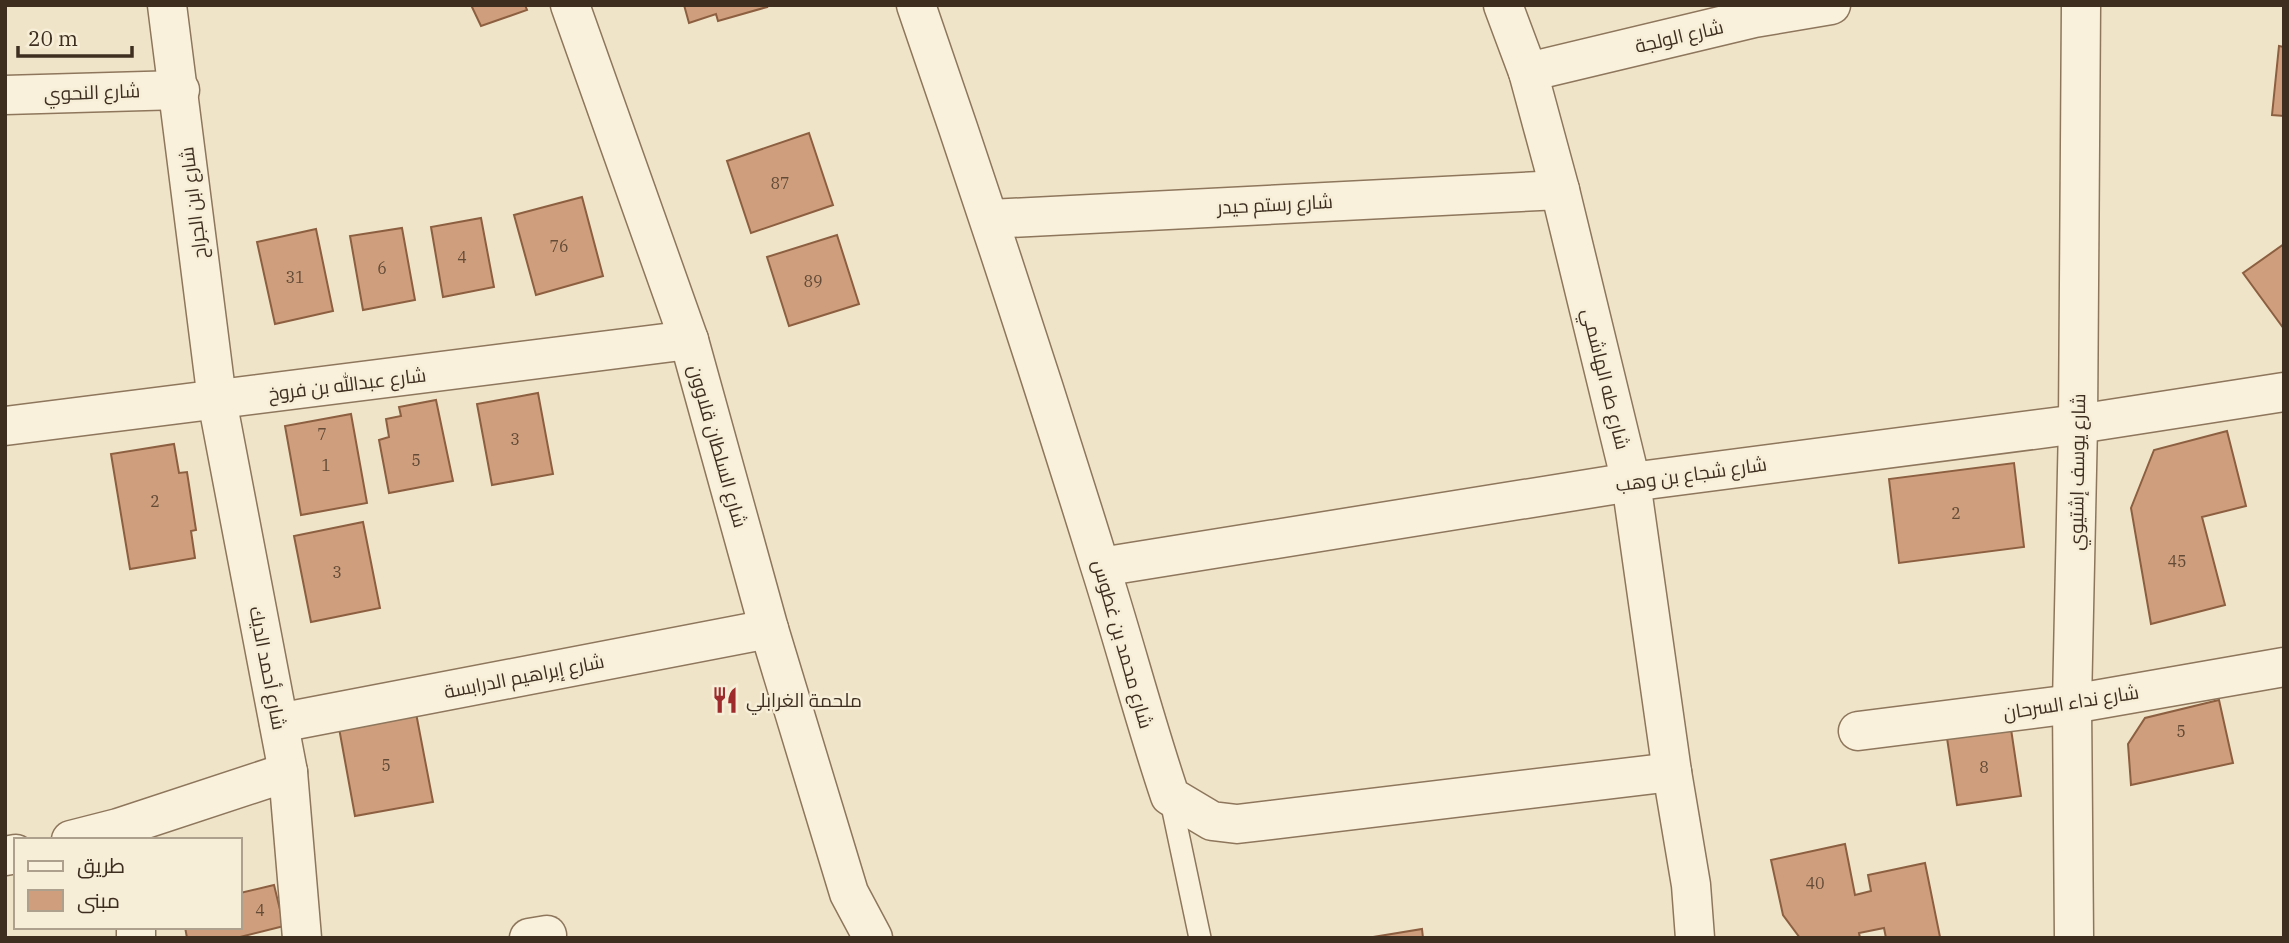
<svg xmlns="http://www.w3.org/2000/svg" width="2289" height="943" font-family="'IBM Plex Serif',Cairo,serif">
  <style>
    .building { fill: #cf9f7d; stroke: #8d5f41; stroke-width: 2 }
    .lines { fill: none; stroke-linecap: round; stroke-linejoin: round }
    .service-casing { stroke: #8d765c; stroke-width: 24 }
    .minor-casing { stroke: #8d765c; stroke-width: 41 }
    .tertiary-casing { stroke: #8d765c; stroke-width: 41 }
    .service { stroke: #faf1dc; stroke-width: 21 }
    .minor { stroke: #faf1dc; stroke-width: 38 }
    .tertiary { stroke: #faf1dc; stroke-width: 38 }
    .labels { text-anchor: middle; stroke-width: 5; stroke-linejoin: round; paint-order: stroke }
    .number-label { font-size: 16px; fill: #624a37 }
    .street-label { font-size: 19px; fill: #3d2e20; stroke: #f7eed8 }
    .poi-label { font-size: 19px; fill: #3d2e20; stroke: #f7eed8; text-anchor: start }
  </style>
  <rect width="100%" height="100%" fill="#f0e4c8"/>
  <g class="building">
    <path d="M471,5h54l2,5 -46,16z"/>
    <path d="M684,5h82l1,2 -49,14 -2,-7 -27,9z"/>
    <path d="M2279,46l5,1v69l-12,-1z"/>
    <path d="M809,133l24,72 -82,28 -24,-72z"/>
    <path d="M582,197l21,79 -67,19 -22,-80z"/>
    <path d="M481,218l13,69 -51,10 -12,-70z"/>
    <path d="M402,228l13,72 -52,10 -13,-74z"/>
    <path d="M316,229l17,82 -58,13 -18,-82z"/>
    <path d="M837,235l22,69 -70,22 -22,-69z"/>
    <path d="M2284,244v85l-41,-56z"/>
    <path d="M538,393l15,81 -61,11 -15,-81z"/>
    <path d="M436,400l17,81 -64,12 -10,-53 10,-3 -3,-18 15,-3 -2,-9z"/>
    <path d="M351,414l16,89 -66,12 -16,-89z"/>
    <path d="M2227,431l19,75 -44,11 23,88 -74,19 -20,-116 23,-58z"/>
    <path d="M174,444l5,29 8,-1 9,58 -5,1 4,27 -65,11 -19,-115z"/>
    <path d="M2014,463l10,84 -125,16 -10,-84z"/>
    <path d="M363,522l17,86 -69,14 -17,-86z"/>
    <path d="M2219,700l14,63 -102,22 -3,-41 17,-26z"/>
    <path d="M416,713l17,89 -78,14 -16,-88z"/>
    <path d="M2011,729l10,67 -64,9 -10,-67z"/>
    <path d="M1845,844l10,51 16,-4 -3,-16 57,-12 15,74 -54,1 -2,-10 -25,5 1,5h-60l-17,-23 -12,-55z"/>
    <path d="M274,885l10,41 -48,12h-49l-2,-11h55v-34z"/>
    <path d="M1422,929l1,9h-56z"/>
  </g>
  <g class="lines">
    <defs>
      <path id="service" d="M1170,796l30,142"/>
      <g id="minor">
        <path d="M167,5l50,395 71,372 14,166"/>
        <path d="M916,5c64,185 125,371 183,558 25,78 45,156 71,233l42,25 25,3 435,-52"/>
        <path d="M1503,5l25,67 32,118 71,292 41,290 19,113 4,53"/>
        <path d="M1528,72l226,-54 77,-13"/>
        <path d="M5,95l175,-5"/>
        <path d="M990,219l570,-29"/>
        <path d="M5,426l684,-86"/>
        <path d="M1101,567l530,-85 447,-58 206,-32"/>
        <path d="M279,723l490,-94"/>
        <path d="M1858,731l214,-27 212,-37"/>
        <path d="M71,840l47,-12 170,-56"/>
        <path d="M5,856l11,-2"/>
        <path d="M136,938v-11"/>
        <path d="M529,938l18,-3"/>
        <path d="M2074,938l-2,-234 6,-280 3,-419"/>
      </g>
      <path id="tertiary" d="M570,5l119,335 80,289 80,264 24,45"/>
    </defs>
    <use href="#service" class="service-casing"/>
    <use href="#minor" class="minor-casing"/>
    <use href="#tertiary" class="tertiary-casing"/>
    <use href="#service" class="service"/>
    <use href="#minor" class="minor"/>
    <use href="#tertiary" class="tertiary"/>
  </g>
  <defs>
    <symbol id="restaurant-bare" viewBox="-9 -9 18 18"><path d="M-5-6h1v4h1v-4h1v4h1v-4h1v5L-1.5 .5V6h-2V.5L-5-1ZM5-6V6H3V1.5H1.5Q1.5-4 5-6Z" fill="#9e2a2b" stroke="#f7eed8" stroke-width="2.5" paint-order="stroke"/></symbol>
  </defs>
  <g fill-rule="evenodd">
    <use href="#restaurant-bare" x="706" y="681" width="38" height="38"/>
  </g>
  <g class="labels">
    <g class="number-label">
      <text x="780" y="189">87</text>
      <text x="559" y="252">76</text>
      <text x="462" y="263">4</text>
      <text x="382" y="274">6</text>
      <text x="295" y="283">31</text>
      <text x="813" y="287">89</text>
      <text x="322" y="440">7</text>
      <text x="515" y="445">3</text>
      <text x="416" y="466">5</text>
      <text x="326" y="471">1</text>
      <text x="155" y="507">2</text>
      <text x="1956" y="519">2</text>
      <text x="2177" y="567">45</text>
      <text x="337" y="578">3</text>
      <text x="2181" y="737">5</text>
      <text x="386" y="771">5</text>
      <text x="1984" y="773">8</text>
      <text x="1815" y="889">40</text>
      <text x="260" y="916">4</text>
    </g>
    <g class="street-label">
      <text transform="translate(1679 36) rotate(-13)" y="7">شارع الولجة</text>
      <text transform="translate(92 92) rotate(-2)" y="7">شارع النحوي</text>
      <text transform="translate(193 203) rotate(-97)" y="7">شارع ابن الجراح</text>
      <text transform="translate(1275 204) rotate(-3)" y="7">شارع رستم حيدر</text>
      <text transform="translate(1606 379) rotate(76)" y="7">شارع طه الهاشمي</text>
      <text transform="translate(347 384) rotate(-7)" y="7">شارع عبدالله بن فروخ</text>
      <text transform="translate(718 446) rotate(74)" y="7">شارع السلطان قلاوون</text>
      <text transform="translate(2077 472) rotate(-89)" y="7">شارع يوسف إشتيوي</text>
      <text transform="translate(1691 474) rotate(-8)" y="7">شارع شجاع بن وهب</text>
      <text transform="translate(1123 644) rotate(74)" y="7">شارع محمد بن غطوس</text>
      <text transform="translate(268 668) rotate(79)" y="7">شارع أحمد الديك</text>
      <text transform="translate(524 676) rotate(-11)" y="7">شارع إبراهيم الدرابسة</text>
      <text transform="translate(2071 702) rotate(-9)" y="7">شارع نداء السرحان</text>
    </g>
    <g class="poi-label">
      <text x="746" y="707">ملحمة الغرابلي</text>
    </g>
  </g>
  <rect width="2289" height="943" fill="none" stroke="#3d2e20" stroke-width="14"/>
  <rect x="14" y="838" width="228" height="91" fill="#f7eed8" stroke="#ada18e" stroke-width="2"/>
  <rect x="28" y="861" width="35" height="10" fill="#faf1dc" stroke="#ada18e" stroke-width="2"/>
  <text x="77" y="873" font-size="21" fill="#3d2e20">طريق</text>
  <rect x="28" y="890" width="35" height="21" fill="#cf9f7d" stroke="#ada18e" stroke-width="2"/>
  <text x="77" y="908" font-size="21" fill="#3d2e20">مبنى</text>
  <path d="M18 46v10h114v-10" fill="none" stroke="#3d2e20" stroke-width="3.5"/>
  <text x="28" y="46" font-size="21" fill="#3d2e20" stroke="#f7eed8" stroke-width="5" paint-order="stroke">20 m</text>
</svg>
